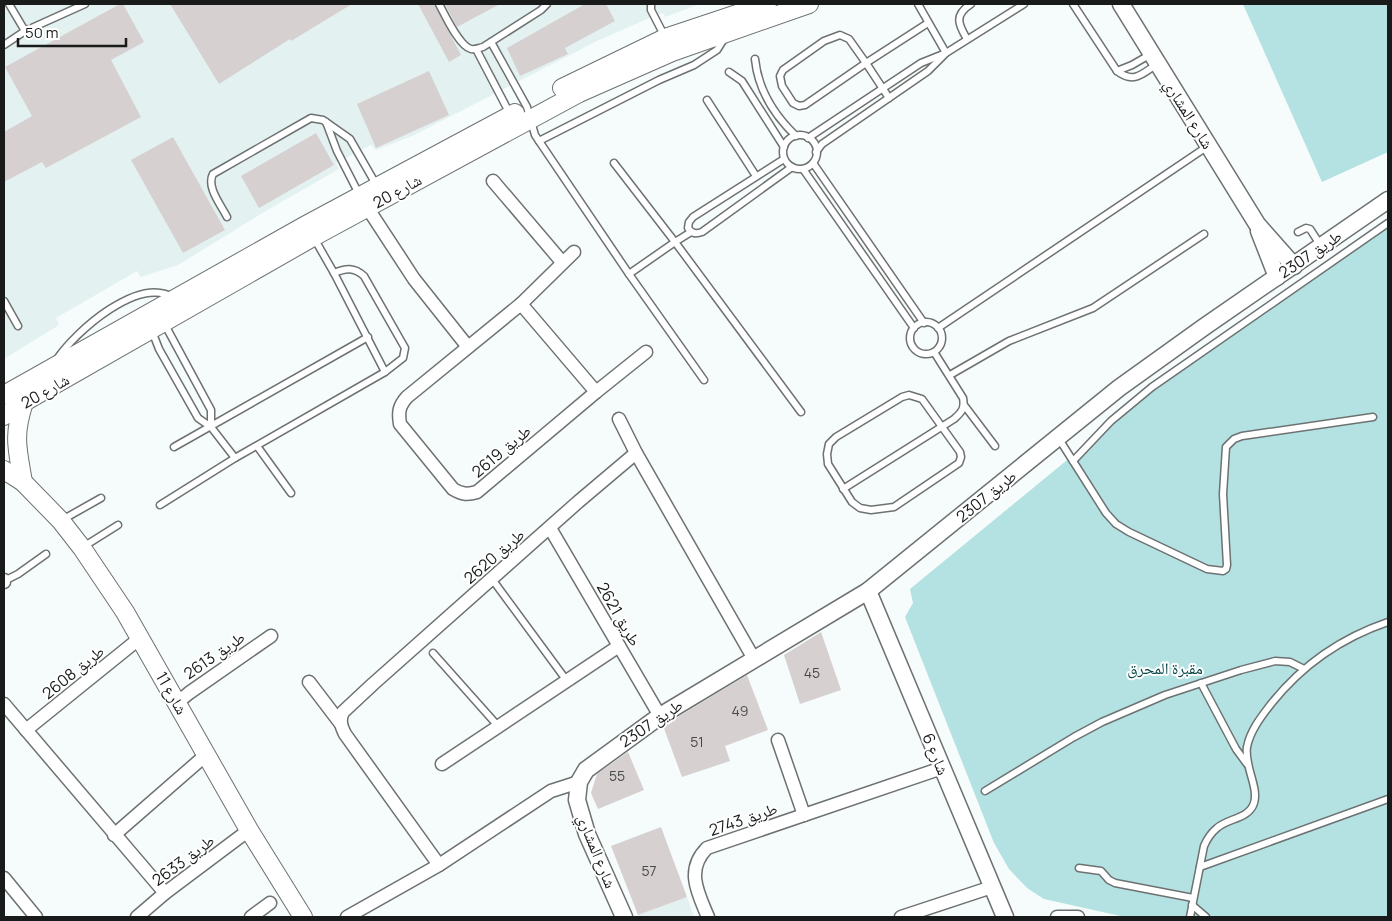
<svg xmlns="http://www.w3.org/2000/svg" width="1392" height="921" font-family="Manrope,'Noto Naskh Arabic',sans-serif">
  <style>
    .built { fill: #e3f1f1 }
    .green { fill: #b4e2e2 }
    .building { fill: #d6d1d0 }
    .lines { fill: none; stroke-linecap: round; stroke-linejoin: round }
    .service-casing { stroke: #6d7171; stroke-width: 9 }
    .minor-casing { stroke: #6d7171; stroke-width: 15 }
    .tertiary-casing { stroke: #6d7171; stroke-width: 19 }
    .secondary-casing { stroke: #6d7171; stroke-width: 20 }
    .service { stroke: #fff; stroke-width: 6 }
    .minor { stroke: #fff; stroke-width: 12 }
    .tertiary { stroke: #fff; stroke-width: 16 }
    .secondary { stroke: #fff; stroke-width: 18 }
    .labels { text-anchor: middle; stroke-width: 4; stroke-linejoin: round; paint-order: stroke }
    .number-label { font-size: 14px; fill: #484848 }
    .street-label { font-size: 16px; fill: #191b1b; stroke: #fff }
    .park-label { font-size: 16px; fill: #074546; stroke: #fff }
  </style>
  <rect width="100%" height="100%" fill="#f6fbfb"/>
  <g class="built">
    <path d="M4,4h695l-34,13 -2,-4 -9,3 -55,24 -185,95 -38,15 -5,-5 -35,18 3,6 -75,43 -86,53 -37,12 -4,-6 -81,47 3,7 -55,34z"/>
    <path d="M687,897l7,20h-56v-2z"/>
  </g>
  <g class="green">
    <path d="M1243,4h145v148l-66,30z"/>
    <path d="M1388,227v690h-263l-81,-18 -17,-11 -18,-19 -15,-26 -89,-226 8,-14 -3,-14 257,-211z"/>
  </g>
  <g class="building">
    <path d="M120,4h3l21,38 -33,18 30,57 -95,51 -4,-6 -38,20v-50l28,-16 -27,-49z"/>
    <path d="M170,4h182l-61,37 -1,-2 -71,45z"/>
    <path d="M418,4h16l27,51 -12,7z"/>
    <path d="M445,4h55l-43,23z"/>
    <path d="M585,4h21l9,17 -50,27 3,6 -48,22 -13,-28z"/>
    <path d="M429,71l20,44 -73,33 -19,-44z"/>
    <path d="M316,133l18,32 -75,43 -18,-32z"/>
    <path d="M173,137l52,93 -42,23 -52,-93z"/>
    <path d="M821,632l20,58 -41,14 -16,-49z"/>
    <path d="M747,675l21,55 -43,16 5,15 -48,16 -19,-51z"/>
    <path d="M628,752l16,38 -46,19 -7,-16 6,-19z"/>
    <path d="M661,827l26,70 -49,18 -27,-69z"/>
  </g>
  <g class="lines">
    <defs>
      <g id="service">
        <path d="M9,4l16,27"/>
        <path d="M439,4c6,11 20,42 32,45 4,1 8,-1 12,-2l58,-37 6,-6"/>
        <path d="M651,4v6l14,27"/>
        <path d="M918,4l28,49"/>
        <path d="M1073,4l44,67c17,13 25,3 40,-7"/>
        <path d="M840,35l9,4 17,24 -61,42 -6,1 -6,-3 -11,-17 -2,-10 3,-6 41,-29z"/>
        <path d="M967,39c-9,-15 -13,-24 4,-35"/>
        <path d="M491,42l36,65 8,28 4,6 90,133 75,106"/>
        <path d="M4,45l21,-14 60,-27"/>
        <path d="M476,49l34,65"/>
        <path d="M755,59c3,30 19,56 41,77"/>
        <path d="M1117,71l15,-6 19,-11"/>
        <path d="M729,72l13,9 42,66"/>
        <path d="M889,98l-23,-35 62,-40"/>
        <path d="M707,100l49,76"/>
        <path d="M326,122l11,29 23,45"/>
        <circle cx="800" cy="152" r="17"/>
        <path d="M808,138l113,-75 25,-10 78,-49"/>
        <path d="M539,141l120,-61 35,-15 23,-15 7,-11"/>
        <path d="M816,152l6,-8 106,-73 16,-16"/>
        <path d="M784,159l-91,58 -4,5 -1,6c4,6 8,6 14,4l90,-65"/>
        <path d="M614,163l61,79 -46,32"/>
        <path d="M813,163l111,160"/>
        <path d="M803,169l111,159"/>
        <path d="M227,217c-6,-12 -21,-30 -14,-43l98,-56 12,2 27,19 27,47"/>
        <path d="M691,232l-16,10 126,170"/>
        <path d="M1298,232l8,-4 4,1 11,17"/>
        <path d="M314,238l20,35 51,99"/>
        <path d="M4,301l14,25"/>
        <circle cx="926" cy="338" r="16"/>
        <path d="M164,323l47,87v17"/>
        <path d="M938,328l270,-182"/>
        <path d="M152,331l7,18 39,69 13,9 24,31"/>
        <path d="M57,359c19,-28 82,-84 117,-61"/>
        <path d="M950,375l59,-34 84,-33 111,-74"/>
        <path d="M909,395l13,4 38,53 1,5 -2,6 -65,44 -23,3 -11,-2 -8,-6 -24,-38 -1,-10 2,-10 7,-7 66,-40z"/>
        <path d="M964,405l31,41"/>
        <path d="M1059,439l47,74 10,11 13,8 78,37 16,2 3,-2 1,-4 -4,-71 3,-47 8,-8 8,-3 131,-19"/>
        <path d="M257,446l34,47"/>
        <path d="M174,447l194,-110"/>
        <path d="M1073,461l38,-40 41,-34 236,-164"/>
        <path d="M843,489l111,-70c8,-7 11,-11 9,-21l-29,-46"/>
        <path d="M160,505l75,-47 150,-86 18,-14 2,-10 -41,-72c-10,-9 -18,-8 -30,-3"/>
        <path d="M62,520l39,-22"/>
        <path d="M83,547l35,-22"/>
        <path d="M492,579l75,102"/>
        <path d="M4,581l14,-7 28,-20"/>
        <path d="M433,653l65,73"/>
        <path d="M1201,683l35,66 11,15"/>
        <path d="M985,791l89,-54 28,-15 63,-27 76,-25 34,-9 15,1 14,7"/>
        <path d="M1200,867l188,-68"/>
        <path d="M1079,868l22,3 8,9 6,3 78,15"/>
        <path d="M1192,905l14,12"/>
        <path d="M1190,917l14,-71c3,-7 7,-13 13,-18 11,-10 32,-9 37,-25 5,-16 -10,-37 -7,-56 3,-16 14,-30 24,-43 31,-39 70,-66 117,-82"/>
      </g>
      <g id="minor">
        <path d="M493,181l69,81"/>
        <path d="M363,201l51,78 54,68"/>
        <path d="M574,252l-53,52 -114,93c-8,9 -9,15 -7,27l53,65c8,5 14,6 24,3l119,-100 50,-40"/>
        <path d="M521,304l75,88"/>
        <path d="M619,419l17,34 118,206"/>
        <path d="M550,528l110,188"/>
        <path d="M4,580v2"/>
        <path d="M309,682l32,42"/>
        <path d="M177,703l12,-10 82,-57"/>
        <path d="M4,704l161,189"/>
        <path d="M26,730l114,-92"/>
        <path d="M778,740l26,75"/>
        <path d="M442,764l177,-118"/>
        <path d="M114,835l93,-81"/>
        <path d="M439,865l-94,-131c-4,-8 -6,-14 -2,-22l30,-28 205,-182 58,-49"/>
        <path d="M4,878l32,39"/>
        <path d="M137,917l28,-24 84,-63"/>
        <path d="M251,917l19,-14"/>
        <path d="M347,917l92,-52 112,-74 28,-9"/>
        <path d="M708,917c-10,-24 -23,-47 -1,-69l235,-80"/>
        <path d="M901,917l91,-30"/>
        <path d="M1057,917h21"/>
      </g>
      <g id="tertiary">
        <path d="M1121,4l136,220 37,42"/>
        <path d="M1259,231l18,46"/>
        <path d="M868,591l137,326"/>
        <path d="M624,917l-37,-83 -10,-34 2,-18 7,-12 74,-54 208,-125 251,-203 85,-61 184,-127"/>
      </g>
      <g id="secondary">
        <path d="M562,88l103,-50 102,-34"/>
        <path d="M4,395l302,-170 209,-112"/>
        <path d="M4,416l20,-14 289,-165 266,-144 93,-41 137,-48"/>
        <path d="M4,470l19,12 38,39 21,27 43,64 124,218 54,87"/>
        <path d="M23,482c-6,-35 -10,-46 1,-80"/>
      </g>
    </defs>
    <use href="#service" class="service-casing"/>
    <use href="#minor" class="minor-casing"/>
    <use href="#tertiary" class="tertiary-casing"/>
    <use href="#secondary" class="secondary-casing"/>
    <use href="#service" class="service"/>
    <use href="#minor" class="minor"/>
    <use href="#tertiary" class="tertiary"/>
    <use href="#secondary" class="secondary"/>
  </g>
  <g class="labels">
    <g class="number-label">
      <text x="812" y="678">45</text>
      <text x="740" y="716">49</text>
      <text x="697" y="747">51</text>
      <text x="617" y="781">55</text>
      <text x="649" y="876">57</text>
    </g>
    <g class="street-label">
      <text transform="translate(1189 114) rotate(58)" y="6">شارع المشاري</text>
      <text transform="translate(397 191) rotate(-29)" y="6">شارع 20</text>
      <text transform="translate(1310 254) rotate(-34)" y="6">طريق 2307</text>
      <text transform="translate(45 391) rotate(-30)" y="6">شارع 20</text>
      <text transform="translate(501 451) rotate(-40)" y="6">طريق 2619</text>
      <text transform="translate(986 496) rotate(-39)" y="6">طريق 2307</text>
      <text transform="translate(494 556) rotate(-41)" y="6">طريق 2620</text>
      <text transform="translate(619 614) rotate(60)" y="6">طريق 2621</text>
      <text transform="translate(214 655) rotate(-35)" y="6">طريق 2613</text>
      <text transform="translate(73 672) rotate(-39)" y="6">طريق 2608</text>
      <text transform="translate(172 693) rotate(60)" y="6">شارع 11</text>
      <text transform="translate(651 723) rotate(-34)" y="6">طريق 2307</text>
      <text transform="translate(936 754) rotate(67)" y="6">شارع 6</text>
      <text transform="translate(743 819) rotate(-19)" y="6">طريق 2743</text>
      <text transform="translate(597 851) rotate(68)" y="6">شارع المشاري</text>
      <text transform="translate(183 860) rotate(-37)" y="6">طريق 2633</text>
    </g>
    <g class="park-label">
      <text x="1165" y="674">مقبرة المحرق</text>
    </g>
  </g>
  <rect width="1392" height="921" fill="none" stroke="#191b1b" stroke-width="10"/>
  <path d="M18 38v8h108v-8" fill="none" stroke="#191b1b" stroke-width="2.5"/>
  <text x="25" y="38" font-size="15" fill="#191b1b" stroke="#ffffff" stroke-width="4" paint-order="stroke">50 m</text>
</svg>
